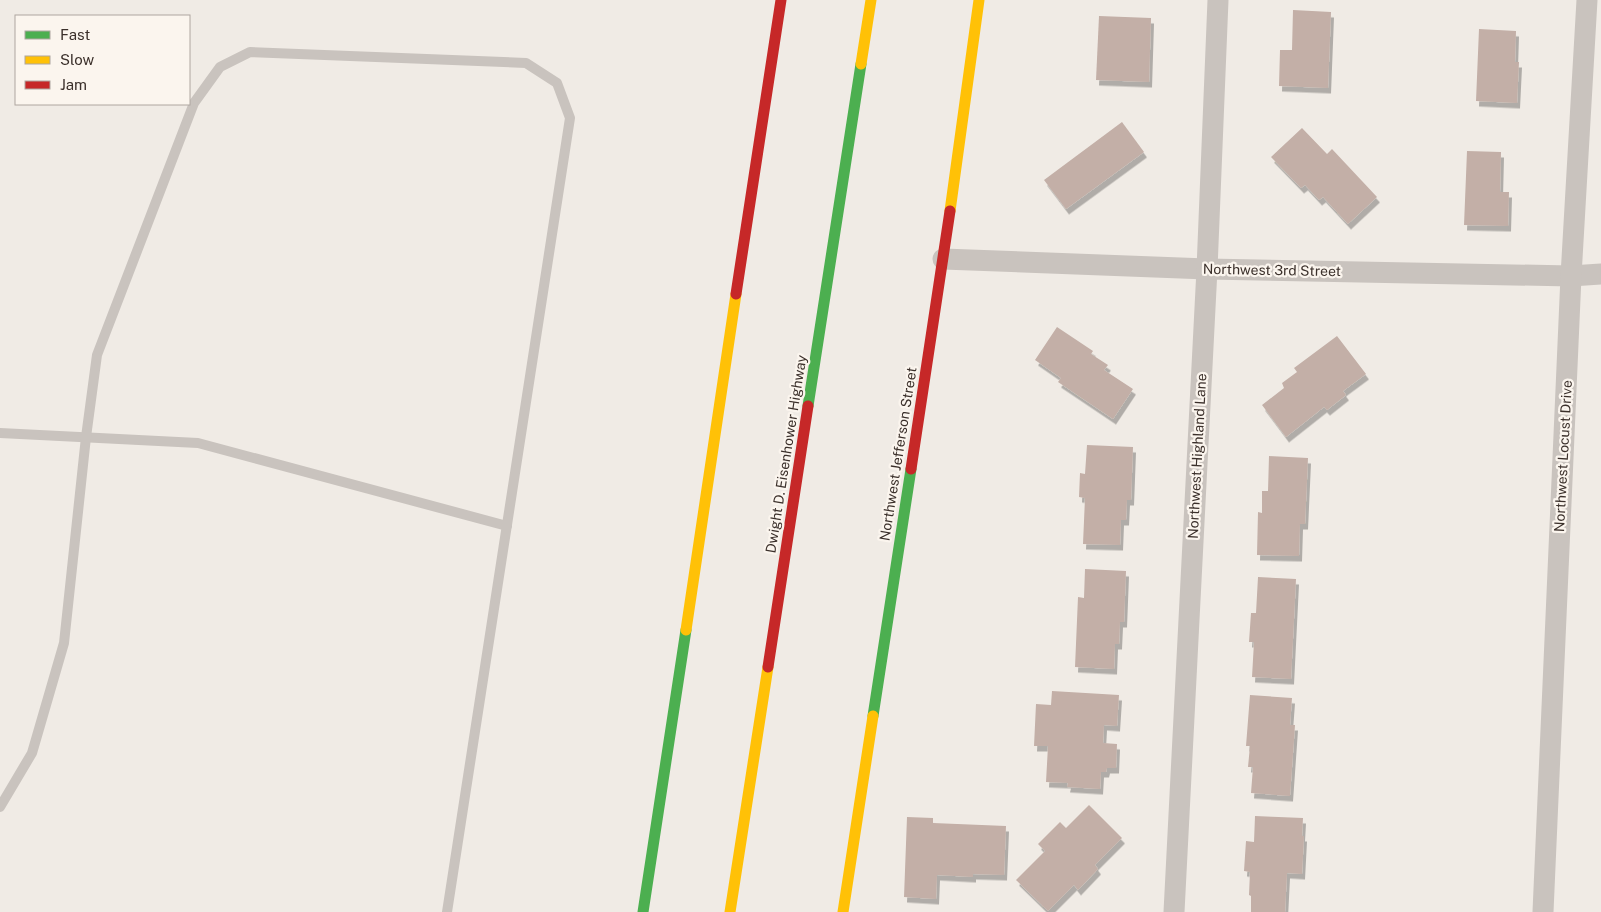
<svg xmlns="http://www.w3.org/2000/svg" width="1601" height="912" font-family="'Public Sans',sans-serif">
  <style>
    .building { fill: #c3afa7; filter: url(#shadow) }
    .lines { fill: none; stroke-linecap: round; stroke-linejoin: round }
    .lane { stroke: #c9c3be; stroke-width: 10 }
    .street { stroke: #c9c3be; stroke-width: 21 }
    .fast { stroke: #4caf50; stroke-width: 11 }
    .slow { stroke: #ffc107; stroke-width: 11 }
    .jam { stroke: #c62828; stroke-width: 11 }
    .labels { text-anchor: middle; stroke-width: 4.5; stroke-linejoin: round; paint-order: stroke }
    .street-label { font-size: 14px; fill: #3b302b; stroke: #fbf5ee }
  </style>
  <defs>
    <filter id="shadow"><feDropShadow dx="3" dy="5.5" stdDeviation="0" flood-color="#0004"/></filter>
  </defs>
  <rect width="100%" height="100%" fill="#f0ebe5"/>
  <g class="building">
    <path d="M1293,10l38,2 -3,76 -49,-2 1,-36h12z"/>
    <path d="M1099,16l52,2 -2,64 -53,-2z"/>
    <path d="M1479,29l37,2 -1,31h4l-2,41 -41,-2z"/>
    <path d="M1122,122l22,30 -78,57 -22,-29z"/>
    <path d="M1302,128l25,26 5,-5 45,48 -29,27 -25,-27 -4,3 -14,-15 -4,3 -30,-31z"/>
    <path d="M1467,151l34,1 -1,40h9l-1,34 -44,-1z"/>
    <path d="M1057,327l36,24 -2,3 17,11 -4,5 29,19 -20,30 -55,-37 3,-4 -26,-18z"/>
    <path d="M1337,336l29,38 -23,17 3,4 -19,15 -3,-3 -38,30 -24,-32 22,-17 -2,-5 15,-11 -3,-4z"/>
    <path d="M1087,445l46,2 -2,53h-4l-1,20h-5l-1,25 -37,-1 2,-46 -6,-1 1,-24 5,1z"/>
    <path d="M1269,456l39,2 -3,66h-5l-1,32 -42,-1 1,-43 4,1v-22h6z"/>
    <path d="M1085,569l41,2 -2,51h-4l-1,22h-4l-1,25 -39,-2 3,-70 6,1z"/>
    <path d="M1258,577l38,2 -5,100 -39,-2 2,-35h-5l2,-29h5z"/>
    <path d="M1052,691l67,4 -2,31 -13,-1 -1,18 14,1 -1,24h-9l-1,4h-5l-1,17 -33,-2 1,-4 -22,-1 2,-36h-14l2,-42 15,1z"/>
    <path d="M1250,695l42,3 -2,27h5l-5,71 -39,-3 2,-26h-5l2,-21h-4z"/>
    <path d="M1089,805l33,33 -27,27 3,4 -20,21 -4,-5 -26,26 -32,-31 29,-29 -7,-7 22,-22 6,6z"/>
    <path d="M1255,816l48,2 -1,18h2l-2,38 -15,-1 -2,39h-34v-16l-2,-1 1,-23 -6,-1 2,-30 8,1z"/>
    <path d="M907,817l26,1v5l73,3 -2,49 -31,-1v3l-36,-2 -1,24 -32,-2z"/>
  </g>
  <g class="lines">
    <g class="lane">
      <path d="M0,433l198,10 309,83"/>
      <path d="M0,807l32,-54 32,-110 22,-206 11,-82 97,-252 26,-36 30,-15 276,11 31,20 13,35 -123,794"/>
    </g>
    <g class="street">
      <path d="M943,259l264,10 364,7 30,-2"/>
      <path d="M1174,912l33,-643 11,-269"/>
      <path d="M1543,912l28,-636 16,-276"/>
    </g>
    <g class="fast">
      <path d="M808,406l53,-342"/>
      <path d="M873,716l38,-247"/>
      <path d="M643,912l43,-282"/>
    </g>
    <g class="slow">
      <path d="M861,64l10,-64"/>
      <path d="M950,211l29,-211"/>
      <path d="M686,630l50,-336"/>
      <path d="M730,912l38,-245"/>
      <path d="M843,912l30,-196"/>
    </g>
    <g class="jam">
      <path d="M736,294l45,-294"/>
      <path d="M911,469l39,-258"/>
      <path d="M768,667l40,-261"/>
    </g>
  </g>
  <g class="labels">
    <g class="street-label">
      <text transform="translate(1272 270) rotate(1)" y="5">Northwest 3rd Street</text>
      <text transform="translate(786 454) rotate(-81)" y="5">Dwight D. Eisenhower Highway</text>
      <text transform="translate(898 454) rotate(-81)" y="5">Northwest Jefferson Street</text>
      <text transform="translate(1197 456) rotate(-87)" y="5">Northwest Highland Lane</text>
      <text transform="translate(1563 456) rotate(-87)" y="5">Northwest Locust Drive</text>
    </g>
  </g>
  <rect x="15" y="15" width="175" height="90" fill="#fbf5ee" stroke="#aea6a0"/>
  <rect x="25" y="31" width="25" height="8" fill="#4caf50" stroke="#aea6a0"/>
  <text x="60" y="40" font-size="15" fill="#3b302b">Fast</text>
  <rect x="25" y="56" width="25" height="8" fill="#ffc107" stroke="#aea6a0"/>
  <text x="60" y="65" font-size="15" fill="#3b302b">Slow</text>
  <rect x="25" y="81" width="25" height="8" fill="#c62828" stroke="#aea6a0"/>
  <text x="60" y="90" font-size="15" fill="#3b302b">Jam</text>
</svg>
